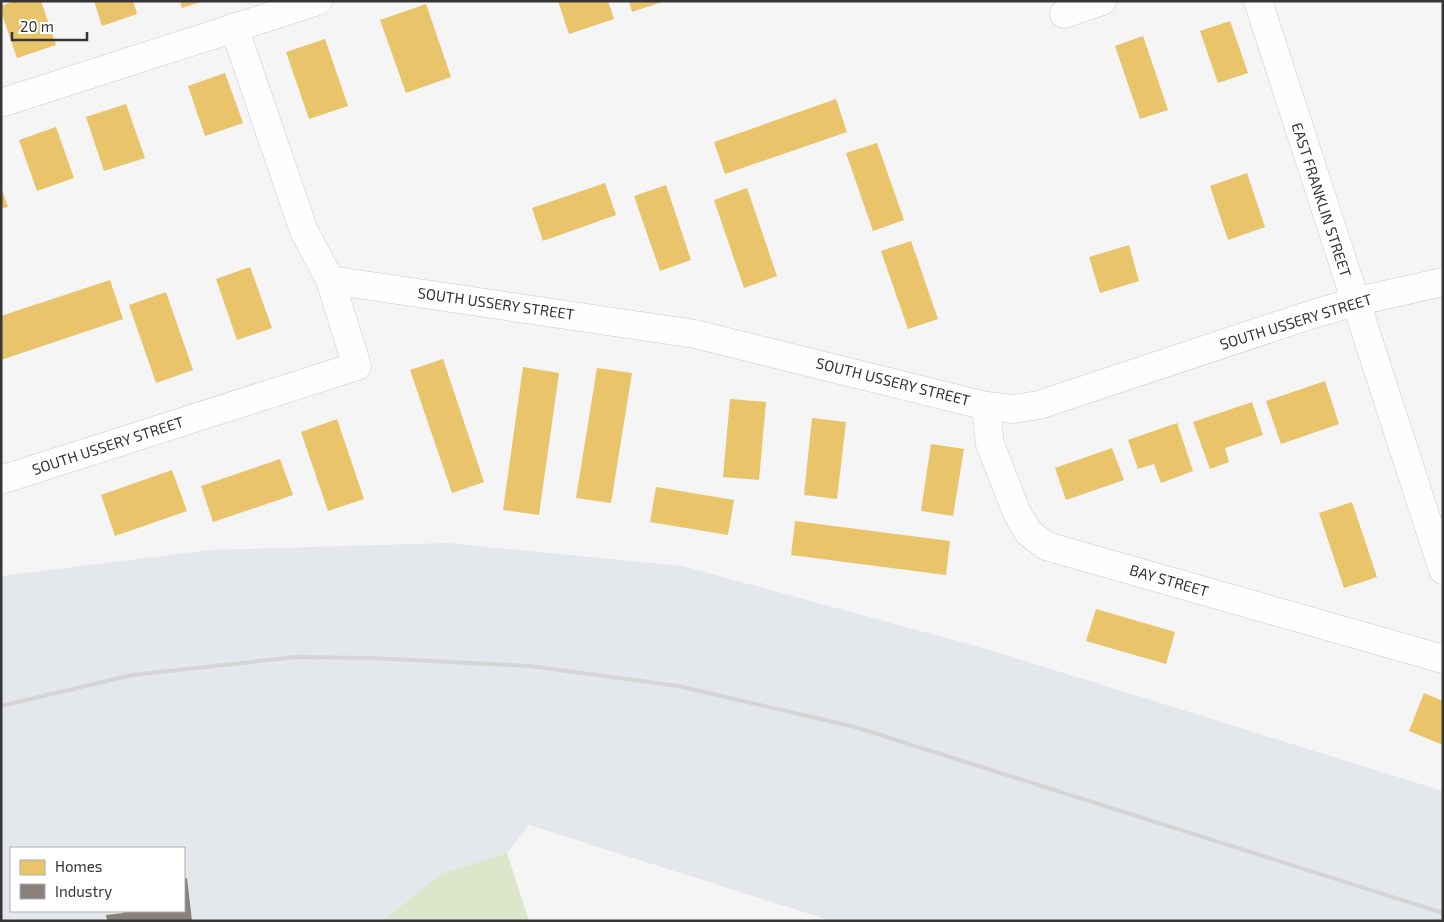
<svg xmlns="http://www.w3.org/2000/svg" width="1444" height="922" font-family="'Exo 2',sans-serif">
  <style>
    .built { fill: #e4e7eb; fill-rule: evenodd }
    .green { fill: #dde6cb }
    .homes { fill: #e9c46a }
    .industry { fill: #8a817c }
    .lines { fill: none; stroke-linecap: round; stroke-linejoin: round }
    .minor-casing { stroke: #cbcbcb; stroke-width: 29 }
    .minor { stroke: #fefefe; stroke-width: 28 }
    .rail { stroke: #d5d5d5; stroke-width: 4 }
    .labels { text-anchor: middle; stroke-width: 5; stroke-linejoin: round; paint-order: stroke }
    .street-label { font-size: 15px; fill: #363636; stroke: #fff }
  </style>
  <rect width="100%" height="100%" fill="#f5f5f6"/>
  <path class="built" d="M447,543l235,23 301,82 460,143v130h-611l-303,-96 -22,28 -66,21 -59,47h-381v-345l209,-26zM11,848h173v63h-173z"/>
  <path class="green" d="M507,853l22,68h-147l59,-47z"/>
  <g class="homes">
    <path d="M15,1h26l15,44 -39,13 -16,-47v-5z"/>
    <path d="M94,1h39l4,13 -35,12z"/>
    <path d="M180,1h21v1l-19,6z"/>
    <path d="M558,1h50l6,18 -45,15z"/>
    <path d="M629,1h33v1l-30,10z"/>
    <path d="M426,4l25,73 -45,16 -26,-73z"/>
    <path d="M1230,21l18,52 -30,10 -18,-52z"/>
    <path d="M1143,36l25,74 -28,9 -25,-73z"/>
    <path d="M325,39l23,67 -39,13 -23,-67z"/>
    <path d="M225,73l18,50 -38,13 -17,-50z"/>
    <path d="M836,99l11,33 -122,42 -11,-32z"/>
    <path d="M126,104l19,54 -41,13 -18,-54z"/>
    <path d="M56,127l18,51 -37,13 -18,-51z"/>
    <path d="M877,143l27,77 -31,11 -27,-78z"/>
    <path d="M1247,173l18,54 -37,13 -18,-54z"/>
    <path d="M605,183l11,32 -73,26 -11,-33z"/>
    <path d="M666,185l25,75 -31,11 -26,-75z"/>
    <path d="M1,187l7,20 -7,2z"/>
    <path d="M747,188l30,88 -33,12 -30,-88z"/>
    <path d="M911,241l27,78 -30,10 -27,-78z"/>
    <path d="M1129,245l10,36 -39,12 -11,-36z"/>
    <path d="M250,267l22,61 -35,12 -21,-61z"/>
    <path d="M110,280l13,39 -122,41v-44z"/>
    <path d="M166,292l27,78 -37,13 -27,-78z"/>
    <path d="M443,359l41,123 -32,11 -42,-123z"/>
    <path d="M523,367l36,6 -20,142 -36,-5z"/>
    <path d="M597,368l35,5 -21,130 -35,-5z"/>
    <path d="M1325,381l14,43 -58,20 -15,-43z"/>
    <path d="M730,399l36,3 -7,78 -36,-3z"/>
    <path d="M1252,402l11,33 -38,13 4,14 -19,7 -17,-47z"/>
    <path d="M812,418l34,4 -9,77 -33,-4z"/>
    <path d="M337,419l27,80 -36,12 -27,-79z"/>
    <path d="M1177,423l16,48 -32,12 -7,-19 -16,5 -10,-29z"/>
    <path d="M931,444l33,5 -11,67 -32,-5z"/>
    <path d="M1112,448l12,32 -58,20 -11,-32z"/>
    <path d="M280,459l13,36 -80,27 -12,-36z"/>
    <path d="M172,470l15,41 -72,25 -14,-41z"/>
    <path d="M656,487l78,13 -6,35 -78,-13z"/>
    <path d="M1352,502l25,75 -33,11 -25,-75z"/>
    <path d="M795,521l155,20 -4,34 -155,-20z"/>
    <path d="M1096,609l79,23 -9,32 -80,-23z"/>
    <path d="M1424,693l19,8v44l-34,-14z"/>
  </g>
  <path class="industry" d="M184,878h3l5,43h-85l-1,-6 18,-2 -1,-2h61z"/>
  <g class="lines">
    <defs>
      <g id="minor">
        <path d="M1258,1l185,569"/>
        <path d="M1064,14l38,-13"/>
        <path d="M1,103l317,-102"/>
        <path d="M330,280l365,54 291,72 26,3 27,-4 268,-89 47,-14 89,-20"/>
        <path d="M986,406l4,38 27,69 11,19 18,14 397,113"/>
        <path d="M1,480l356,-114 -27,-86 -26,-49 -70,-204"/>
      </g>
    </defs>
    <use href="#minor" class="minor-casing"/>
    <use href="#minor" class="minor"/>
    <path class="rail" d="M1,706l131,-31 164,-18 73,1 161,8 148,20 177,41 588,186"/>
  </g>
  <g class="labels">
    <g class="street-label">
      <text transform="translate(1321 200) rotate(72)" y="5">EAST FRANKLIN STREET</text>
      <text transform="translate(496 304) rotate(8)" y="5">SOUTH USSERY STREET</text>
      <text transform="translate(1296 322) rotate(-17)" y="5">SOUTH USSERY STREET</text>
      <text transform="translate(893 382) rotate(14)" y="5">SOUTH USSERY STREET</text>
      <text transform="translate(108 446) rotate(-18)" y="5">SOUTH USSERY STREET</text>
      <text transform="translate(1169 581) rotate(16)" y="5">BAY STREET</text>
    </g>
  </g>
  <rect width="1444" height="922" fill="none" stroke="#363636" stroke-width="5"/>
  <rect x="10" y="847" width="175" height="65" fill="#ffffff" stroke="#afafaf"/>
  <rect x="20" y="860" width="25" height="15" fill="#e9c46a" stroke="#afafaf"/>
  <text x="55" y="872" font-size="15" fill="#363636">Homes</text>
  <rect x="20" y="884" width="25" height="15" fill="#8a817c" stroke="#afafaf"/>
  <text x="55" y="897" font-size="15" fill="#363636">Industry</text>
  <path d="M12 32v8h75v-8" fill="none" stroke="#363636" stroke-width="2.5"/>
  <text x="20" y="32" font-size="15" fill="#363636" stroke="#ffffff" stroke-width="4" paint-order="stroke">20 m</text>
</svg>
